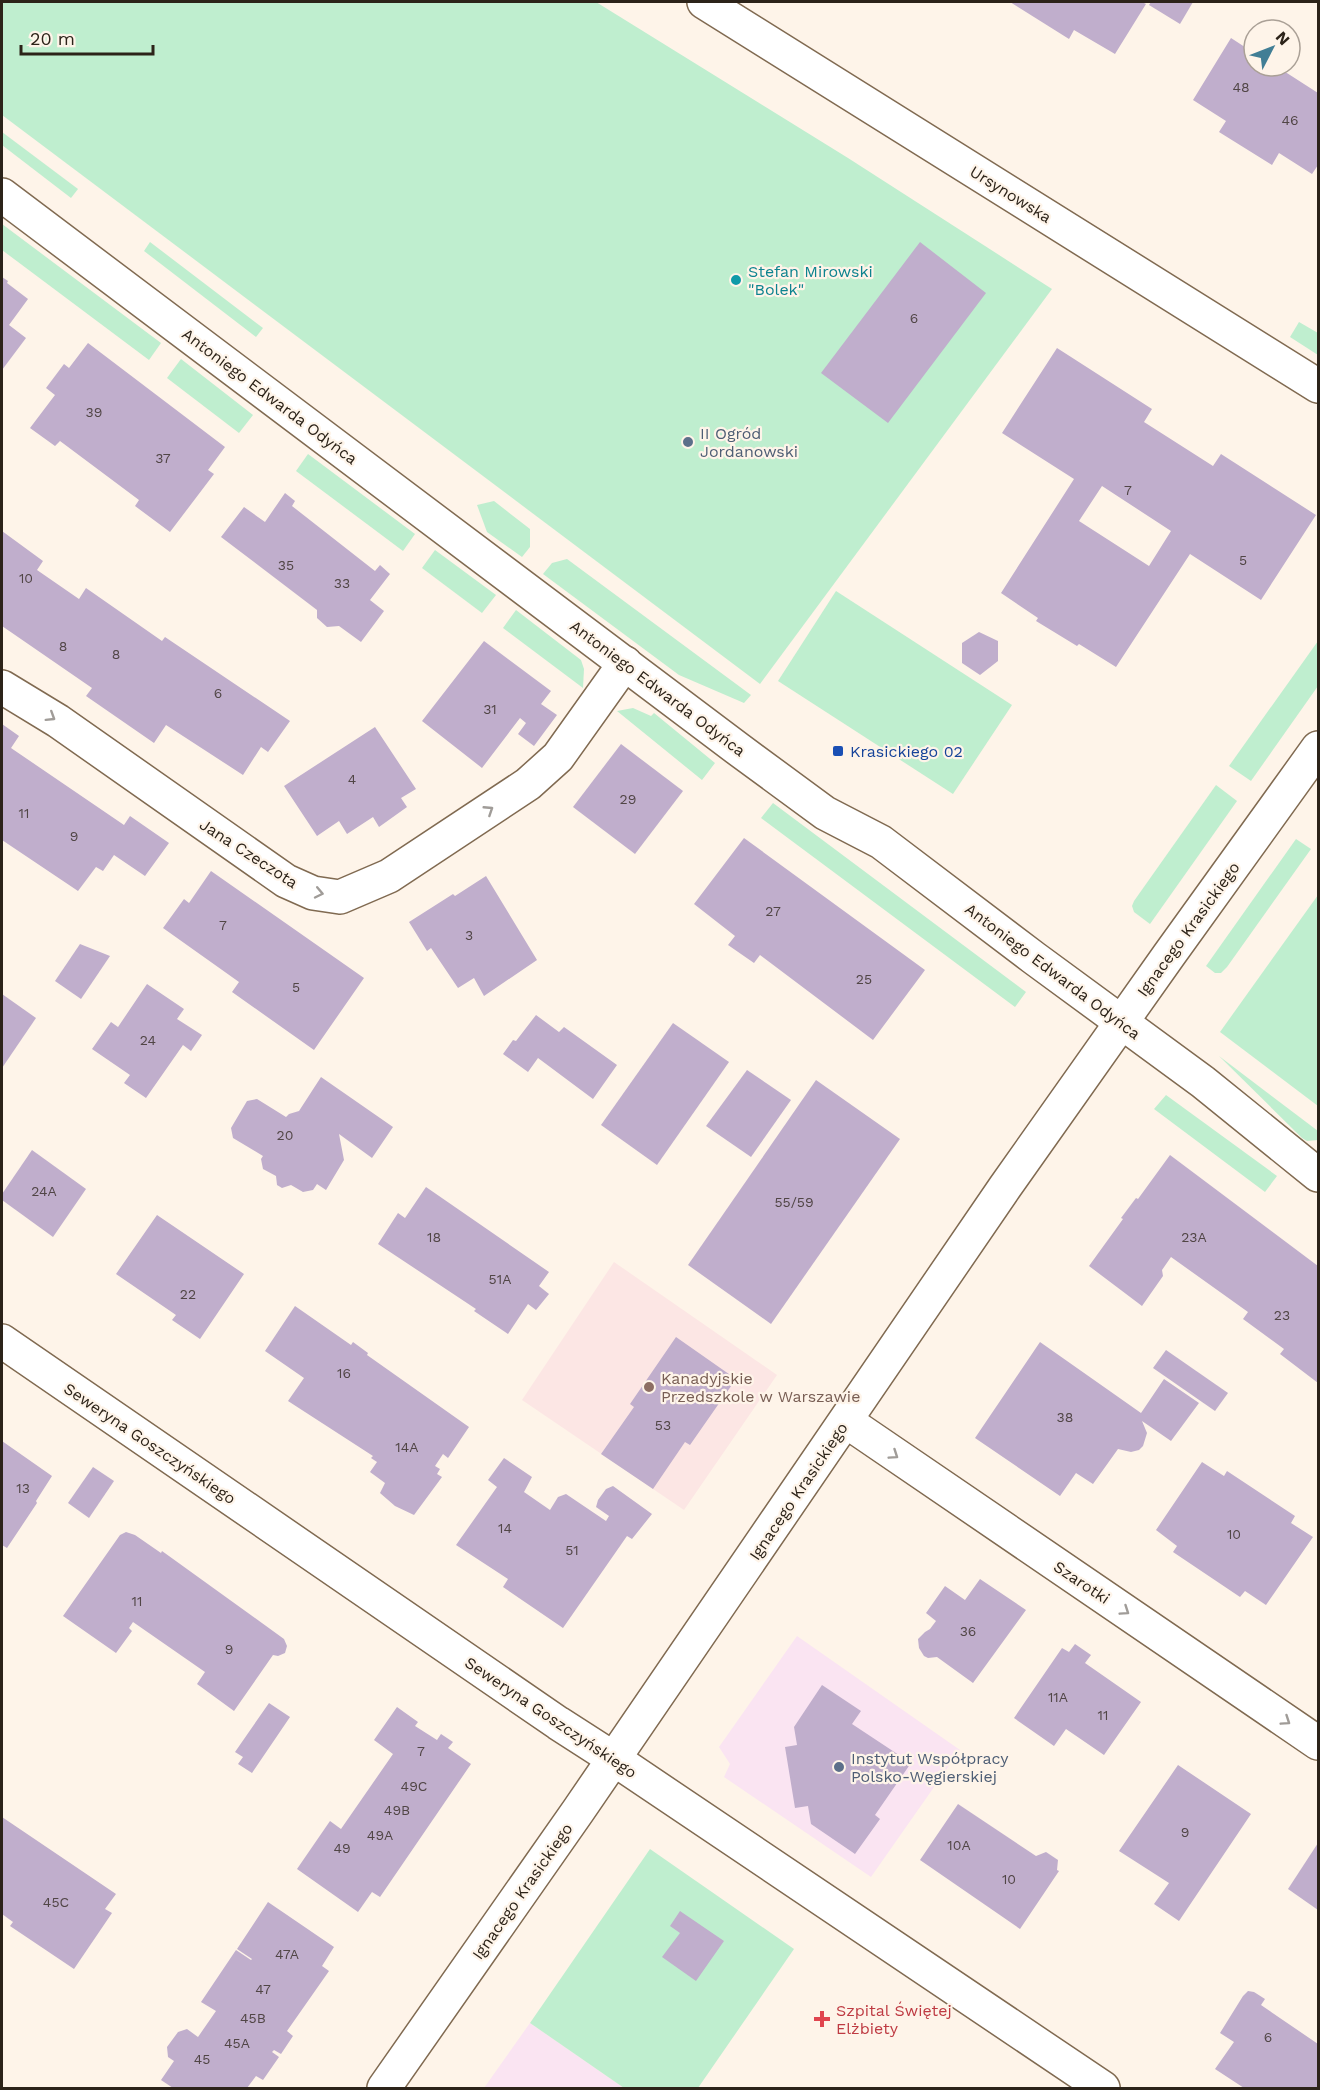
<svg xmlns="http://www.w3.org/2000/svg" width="1320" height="2090" font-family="'Work Sans',sans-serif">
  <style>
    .commercial { fill: #fae4f2 }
    .education { fill: #fce6e4 }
    .green { fill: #bfeecf }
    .building { fill: #c0aecc; fill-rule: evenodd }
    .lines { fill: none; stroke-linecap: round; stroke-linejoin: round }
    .minor-casing { stroke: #806a51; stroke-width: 36 }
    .minor { stroke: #fff; stroke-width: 33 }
    .oneway { stroke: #a09c98 }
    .culture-dot { fill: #0f9aa8; stroke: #fef4e9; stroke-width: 2 }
    .service-dot { fill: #5c6f8a; stroke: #fef4e9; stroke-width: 2 }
    .transit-dot { fill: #1a4fb4; stroke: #fef4e9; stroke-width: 2 }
    .education-dot { fill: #8d6e63; stroke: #fef4e9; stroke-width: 2 }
    .health-dot { fill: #e0444e; stroke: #fef4e9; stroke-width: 2 }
    .labels { text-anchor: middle; stroke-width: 4.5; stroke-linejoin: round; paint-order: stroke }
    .number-label { font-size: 14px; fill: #514646 }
    .street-label { font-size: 16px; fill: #2c2319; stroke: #fef4e9 }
    .culture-label { font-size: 16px; fill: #0d838f; stroke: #fef4e9; text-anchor: start }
    .service-label { font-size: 16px; fill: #4e5e75; stroke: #fef4e9; text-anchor: start }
    .transit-label { font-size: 16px; fill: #164399; stroke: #fef4e9; text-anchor: start }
    .education-label { font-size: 16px; fill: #785e54; stroke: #fef4e9; text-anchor: start }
    .health-label { font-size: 16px; fill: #be3a42; stroke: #fef4e9; text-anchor: start }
  </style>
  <rect width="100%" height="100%" fill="#fef4e9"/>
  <g class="commercial">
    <path d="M797,1636l163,114 -89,127 -147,-100 6,-13 -11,-17z"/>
    <path d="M530,2023l94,65h-140z"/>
  </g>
  <path class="education" d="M614,1262l163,113 -93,135 -162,-110z"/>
  <g class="green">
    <path d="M2,2h594l252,156 204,131 -292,395 -758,-569z"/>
    <path d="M2,132l76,57 -7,9 -69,-53z"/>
    <path d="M2,224l159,119 -12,17 -147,-110z"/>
    <path d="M150,242l113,86 -7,9 -112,-86z"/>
    <path d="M1299,322l19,11v22l-28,-18z"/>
    <path d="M181,359l72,56 -14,18 -72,-55z"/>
    <path d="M308,454l107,80 -12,17 -107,-80z"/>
    <path d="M494,501l36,28v18l-8,10 -35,-25 -10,-27z"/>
    <path d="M435,550l61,45 -14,18 -60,-45z"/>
    <path d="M567,559l184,136 -7,8 -65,-28 -136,-101 9,-11z"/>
    <path d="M836,591l176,114 -59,89 -175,-113z"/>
    <path d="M516,610l65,50 3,9 -1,19 -80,-60z"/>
    <path d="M1318,641v45l-67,95 -22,-15z"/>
    <path d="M633,708l18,8 3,-3 61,50 -13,17 -85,-69z"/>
    <path d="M1216,785l21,16 -87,123 -16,-12 -2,-6 2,-5z"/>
    <path d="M773,803l253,189 -11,15 -254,-189z"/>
    <path d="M1296,839l15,10 -84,118 -6,6h-6l-9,-7z"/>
    <path d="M1318,895v211l-98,-74z"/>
    <path d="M1219,1056l99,75v9l-11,1 -5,-3z"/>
    <path d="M1166,1095l111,81 -12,16 -111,-83z"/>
    <path d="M650,1849l144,100 -96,139h-74l-94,-65z"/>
  </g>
  <g class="building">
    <path d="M1010,2h132l4,2 -31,50 -41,-24 -5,9z"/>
    <path d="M1151,2h42l-13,22 -31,-19z"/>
    <path d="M1231,38l23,15v13h22l42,27v72l-6,9 -33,-21 -7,12 -53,-33 7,-11 -33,-21z"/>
    <path d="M920,242l66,51 -98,130 -67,-50z"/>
    <path d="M2,277l6,4 -1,2 21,16 -19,26 17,13 -24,32z"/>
    <path d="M88,343l137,104 -17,23 6,4 -44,58 -35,-26 4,-6 -79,-59 -5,5 -25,-18 25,-33 -9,-7 18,-24 5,4z"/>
    <path d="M1057,348l95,61 -8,13 69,44 8,-12 95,61 -55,85 -71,-46 -74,113 -37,-23 -2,2 -41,-25 2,-3 -37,-25 73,-114 -72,-46zM1102,486l69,45 -22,35 -70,-45z"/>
    <path d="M285,493l10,8 -3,5 83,65 5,-6 10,9 -20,26 14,11 -23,31 -22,-16 -12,1 -10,-9v-8l-96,-73 23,-30 21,15z"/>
    <path d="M2,531l41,30 -6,9 42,29 7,-11 76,53 3,-4 125,84 -22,31 -7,-5 -18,28 -77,-50 -12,18 -68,-47 6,-8 -90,-62z"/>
    <path d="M979,632l19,9v20l-18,14 -18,-12v-20z"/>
    <path d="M484,641l67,50 -10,13 16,11 -23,31 -16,-12 8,-11 -6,-5 -38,50 -60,-47z"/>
    <path d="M2,724l17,12 -8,12 113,77 6,-9 39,27 -24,33 -31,-21 -11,16 -7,-4 -18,24 -76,-51z"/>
    <path d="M375,727l41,62 -15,9 6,9 -28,20 -6,-10 -26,17 -8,-13 -22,15 -33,-50z"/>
    <path d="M621,744l62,47 -48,63 -62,-47z"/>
    <path d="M744,838l181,132 -52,70 -113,-85 -6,8 -26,-18 7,-9 -41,-32z"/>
    <path d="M211,871l153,107 -50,72 -82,-58 7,-10 -76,-54 21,-29 5,4z"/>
    <path d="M486,876l51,84 -53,36 -10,-18 -16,10 -27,-40 -4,3 -18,-29 44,-28 2,2z"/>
    <path d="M80,944l30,12 -29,43 -26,-18z"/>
    <path d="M147,984l37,25 -7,10 25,16 -11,16 -8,-6 -37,53 -22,-15 6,-8 -38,-26 19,-27 7,5z"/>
    <path d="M2,994l34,24 -34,50z"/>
    <path d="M536,1015l23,17 5,-5 53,38 -24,34 -55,-41 -10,14 -25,-18 10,-14 3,1z"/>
    <path d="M673,1023l56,39 -72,103 -56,-40z"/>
    <path d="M747,1070l44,30 -40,57 -45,-31z"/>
    <path d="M321,1077l72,50 -21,31 -33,-24 5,26 -18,30 -9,-6 -4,6 -10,2 -12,-7 -9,3 -5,-3 -1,-9 -13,-7 -2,-10 2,-3 -30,-18 -2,-10 16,-27 10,-2 29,18 3,-3 10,-3z"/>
    <path d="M816,1080l84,59 -129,185 -83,-59z"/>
    <path d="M32,1150l54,39 -33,48 -51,-37v-6z"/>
    <path d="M1170,1155l148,111v117l-38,-29 4,-5 -41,-30 5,-7 -77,-55 -9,13 1,6 -21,30 -53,-40 34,-47 -2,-1 15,-20 2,1z"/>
    <path d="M426,1187l123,85 -10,14 10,8 -13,16 -8,-6 -20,30 -34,-23 2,-2 -98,-65 20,-31 7,5z"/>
    <path d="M157,1215l87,59 -44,65 -28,-19 4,-5 -60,-41z"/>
    <path d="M295,1306l56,39 2,-3 15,11 -1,2 102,72 -21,31 -5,-4 -8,12 5,3 -3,5 5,3 -28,38 -19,-9 -15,-13 5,-10 -15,-11 7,-10 -6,-4 2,-2 -85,-55 16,-23 -39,-27z"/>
    <path d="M676,1337l60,42 -46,66 -5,-3 -32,47 -52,-35 33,-47 -4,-3z"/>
    <path d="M1040,1342l101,71 23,-34 35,24 -28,38 -29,-20 5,12 -4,13 -4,4 -8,2 -13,-3 -25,35 -17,-11 -16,23 -85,-58z"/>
    <path d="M1166,1350l62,43 -13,18 -62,-43z"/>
    <path d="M2,1441l50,35 -16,25 1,2 -30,45 -5,-3z"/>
    <path d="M504,1458l28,19 -8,15 26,18 8,-13 8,-3 40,27 3,-5 -13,-9 2,-7 8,-11 7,-3 39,28 -20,25 -5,-3 -64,92 -60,-41 5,-8 -52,-34 41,-58 -9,-7z"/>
    <path d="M1202,1462l22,14 3,-5 68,45 -4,7 22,14 -47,68 -21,-14 -5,6 -67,-45 4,-6 -21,-16z"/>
    <path d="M93,1467l21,14 -25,37 -21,-15z"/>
    <path d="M126,1532l9,3 26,18 1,-2 122,88 3,7 -2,7 -7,3 -5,-1 -39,56 -37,-27 8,-12 -72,-50 -4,6 3,3 -16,22 -53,-37 57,-81z"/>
    <path d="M980,1579l46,31 -53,73 -36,-26 -9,1 -4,-2 -5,-8 -1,-9 7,-7 5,-3 6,-8 -10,-8 19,-27 20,14z"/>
    <path d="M1075,1644l16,11 -6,8 56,39 -37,53 -38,-26 -12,17 -40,-28 48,-70 7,4z"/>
    <path d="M822,1685l39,26 -9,13 59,39 -36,52 5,4 -25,35 -44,-30 -3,-18 -13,2 -10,-61 12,-2 -3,-18z"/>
    <path d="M269,1703l21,14 -38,56 -14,-9 5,-7 -8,-5z"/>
    <path d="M397,1707l21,15 -3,4 22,14 4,-6 12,8 -5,6 23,16 -91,133 -8,-5 -14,20 -61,-43 33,-48 11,8 52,-75 -19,-14z"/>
    <path d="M1178,1765l73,49 -72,107 -25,-17 15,-21 -50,-32z"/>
    <path d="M958,1804l78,52 10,-4 12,8 -1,10 2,1 -39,58 -100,-69z"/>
    <path d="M2,1817l114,77 -11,15 7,4 -38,56 -64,-43 3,-4 -11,-8z"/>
    <path d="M1318,1843v67l-30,-21z"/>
    <path d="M268,1902l66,45 -12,19 7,5 -42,60 6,5 -12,18 -7,-4 -2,2 7,5 -16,23 -7,-4 -9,12h-74l-12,-8 13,-19 -6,-4 -1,-10 11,-15 9,-3 11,8 18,-26 -15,-9 35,-52 15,10 1,-1 -15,-10z"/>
    <path d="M680,1911l44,30 -28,40 -34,-24 18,-24 -10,-7z"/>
    <path d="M1248,1991l6,1 11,7 -4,6 57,39v44h-74l-29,-19 19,-27 -14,-9 23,-37z"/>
  </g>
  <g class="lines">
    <defs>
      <g id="minor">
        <path d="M704,2l614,384"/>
        <path d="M2,195l736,554 87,64 56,29 153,116 169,124 115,93"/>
        <path d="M2,687l56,34 228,160 27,12 27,4 49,-21 139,-92 30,-27 67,-94"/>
        <path d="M2,1341l556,382 56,36 489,329"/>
        <path d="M846,1421l472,322"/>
        <path d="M384,2088l194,-277 427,-624 164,-232 149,-207"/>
      </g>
    </defs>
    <use href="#minor" class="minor-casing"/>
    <use href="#minor" class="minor"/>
  </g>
  <defs><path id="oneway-chevron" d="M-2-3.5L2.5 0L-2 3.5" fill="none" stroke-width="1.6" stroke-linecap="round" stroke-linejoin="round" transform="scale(1.5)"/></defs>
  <g class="oneway">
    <use href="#oneway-chevron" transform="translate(51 717) rotate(32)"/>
    <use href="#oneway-chevron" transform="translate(489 810) rotate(-33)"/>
    <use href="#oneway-chevron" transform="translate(319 893) rotate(12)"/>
    <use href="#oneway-chevron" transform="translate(894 1455) rotate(34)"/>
    <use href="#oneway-chevron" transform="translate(1125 1611) rotate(34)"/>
    <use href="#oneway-chevron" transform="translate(1286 1721) rotate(34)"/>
  </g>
  <circle class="culture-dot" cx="736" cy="280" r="6"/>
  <g class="service-dot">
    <circle cx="688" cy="442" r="6"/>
    <circle cx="839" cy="1767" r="6"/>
  </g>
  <rect class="transit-dot" x="832" y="745" width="12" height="12" rx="3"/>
  <circle class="education-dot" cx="649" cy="1387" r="6"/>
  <path class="health-dot" d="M819 2010h6v6h6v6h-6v6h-6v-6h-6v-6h6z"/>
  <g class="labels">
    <g class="number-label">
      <text x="1241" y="92">48</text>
      <text x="1290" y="125">46</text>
      <text x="914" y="323">6</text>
      <text x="94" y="417">39</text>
      <text x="163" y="463">37</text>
      <text x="1128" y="495">7</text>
      <text x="1243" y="565">5</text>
      <text x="286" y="570">35</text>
      <text x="26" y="583">10</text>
      <text x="342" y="588">33</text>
      <text x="63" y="651">8</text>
      <text x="116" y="659">8</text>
      <text x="218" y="698">6</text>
      <text x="490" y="714">31</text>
      <text x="352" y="784">4</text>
      <text x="628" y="804">29</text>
      <text x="24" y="818">11</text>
      <text x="74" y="841">9</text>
      <text x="773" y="916">27</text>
      <text x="223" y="930">7</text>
      <text x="469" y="940">3</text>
      <text x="864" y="984">25</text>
      <text x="296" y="992">5</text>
      <text x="148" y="1045">24</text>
      <text x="285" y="1140">20</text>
      <text x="44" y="1196">24A</text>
      <text x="794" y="1207">55/59</text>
      <text x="434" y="1242">18</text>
      <text x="1194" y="1242">23A</text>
      <text x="500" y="1284">51A</text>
      <text x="188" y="1299">22</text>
      <text x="1282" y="1320">23</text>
      <text x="344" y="1378">16</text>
      <text x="1065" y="1422">38</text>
      <text x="663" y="1430">53</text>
      <text x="407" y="1452">14A</text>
      <text x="23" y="1493">13</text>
      <text x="505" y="1533">14</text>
      <text x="1234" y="1539">10</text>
      <text x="572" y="1555">51</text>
      <text x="137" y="1606">11</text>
      <text x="968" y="1636">36</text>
      <text x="229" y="1654">9</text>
      <text x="1058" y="1702">11A</text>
      <text x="1103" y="1720">11</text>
      <text x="421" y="1756">7</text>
      <text x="414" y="1791">49C</text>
      <text x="397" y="1815">49B</text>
      <text x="1185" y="1837">9</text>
      <text x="380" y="1840">49A</text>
      <text x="959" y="1850">10A</text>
      <text x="342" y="1853">49</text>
      <text x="1009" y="1884">10</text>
      <text x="56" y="1907">45C</text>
      <text x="287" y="1959">47A</text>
      <text x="263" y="1994">47</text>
      <text x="253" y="2023">45B</text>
      <text x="1268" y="2042">6</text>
      <text x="237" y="2048">45A</text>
      <text x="202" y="2064">45</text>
    </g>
    <g class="street-label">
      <text transform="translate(1011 194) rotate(32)" y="6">Ursynowska</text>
      <text transform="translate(270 396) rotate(37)" y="6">Antoniego Edwarda Odyńca</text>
      <text transform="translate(658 688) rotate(37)" y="6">Antoniego Edwarda Odyńca</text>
      <text transform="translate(249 853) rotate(33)" y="6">Jana Czeczota</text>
      <text transform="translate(1188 929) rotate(-54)" y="6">Ignacego Krasickiego</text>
      <text transform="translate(1053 971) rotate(37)" y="6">Antoniego Edwarda Odyńca</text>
      <text transform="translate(150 1443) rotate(34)" y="6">Seweryna Goszczyńskiego</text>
      <text transform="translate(798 1491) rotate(-56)" y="6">Ignacego Krasickiego</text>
      <text transform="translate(1082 1582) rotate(34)" y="6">Szarotki</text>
      <text transform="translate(551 1717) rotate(34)" y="6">Seweryna Goszczyńskiego</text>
      <text transform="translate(522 1891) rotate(-55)" y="6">Ignacego Krasickiego</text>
    </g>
    <g class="culture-label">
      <text x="748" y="277">Stefan Mirowski<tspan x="748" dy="18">"Bolek"</tspan></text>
    </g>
    <g class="service-label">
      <text x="700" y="439">II Ogród<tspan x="700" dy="18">Jordanowski</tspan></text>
      <text x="851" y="1764">Instytut Współpracy<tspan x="851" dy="18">Polsko-Węgierskiej</tspan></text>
    </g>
    <g class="transit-label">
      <text x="850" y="757">Krasickiego 02</text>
    </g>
    <g class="education-label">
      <text x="661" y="1384">Kanadyjskie<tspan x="661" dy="18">Przedszkole w Warszawie</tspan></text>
    </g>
    <g class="health-label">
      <text x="836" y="2016">Szpital Świętej<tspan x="836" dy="18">Elżbiety</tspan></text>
    </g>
  </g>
  <rect width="1320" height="2090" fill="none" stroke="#2c2319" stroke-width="6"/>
  <g transform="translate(1272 48) rotate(48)"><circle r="28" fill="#fef4e9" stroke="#aaa096" stroke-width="1.5"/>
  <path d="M0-4.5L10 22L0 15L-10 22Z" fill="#417e95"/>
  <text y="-9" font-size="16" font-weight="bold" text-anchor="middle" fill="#2c2319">N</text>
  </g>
  <path d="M21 45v9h132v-9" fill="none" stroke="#2c2319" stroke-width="3"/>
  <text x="30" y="45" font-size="18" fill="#2c2319" stroke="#fef4e9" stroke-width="4.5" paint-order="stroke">20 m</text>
</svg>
